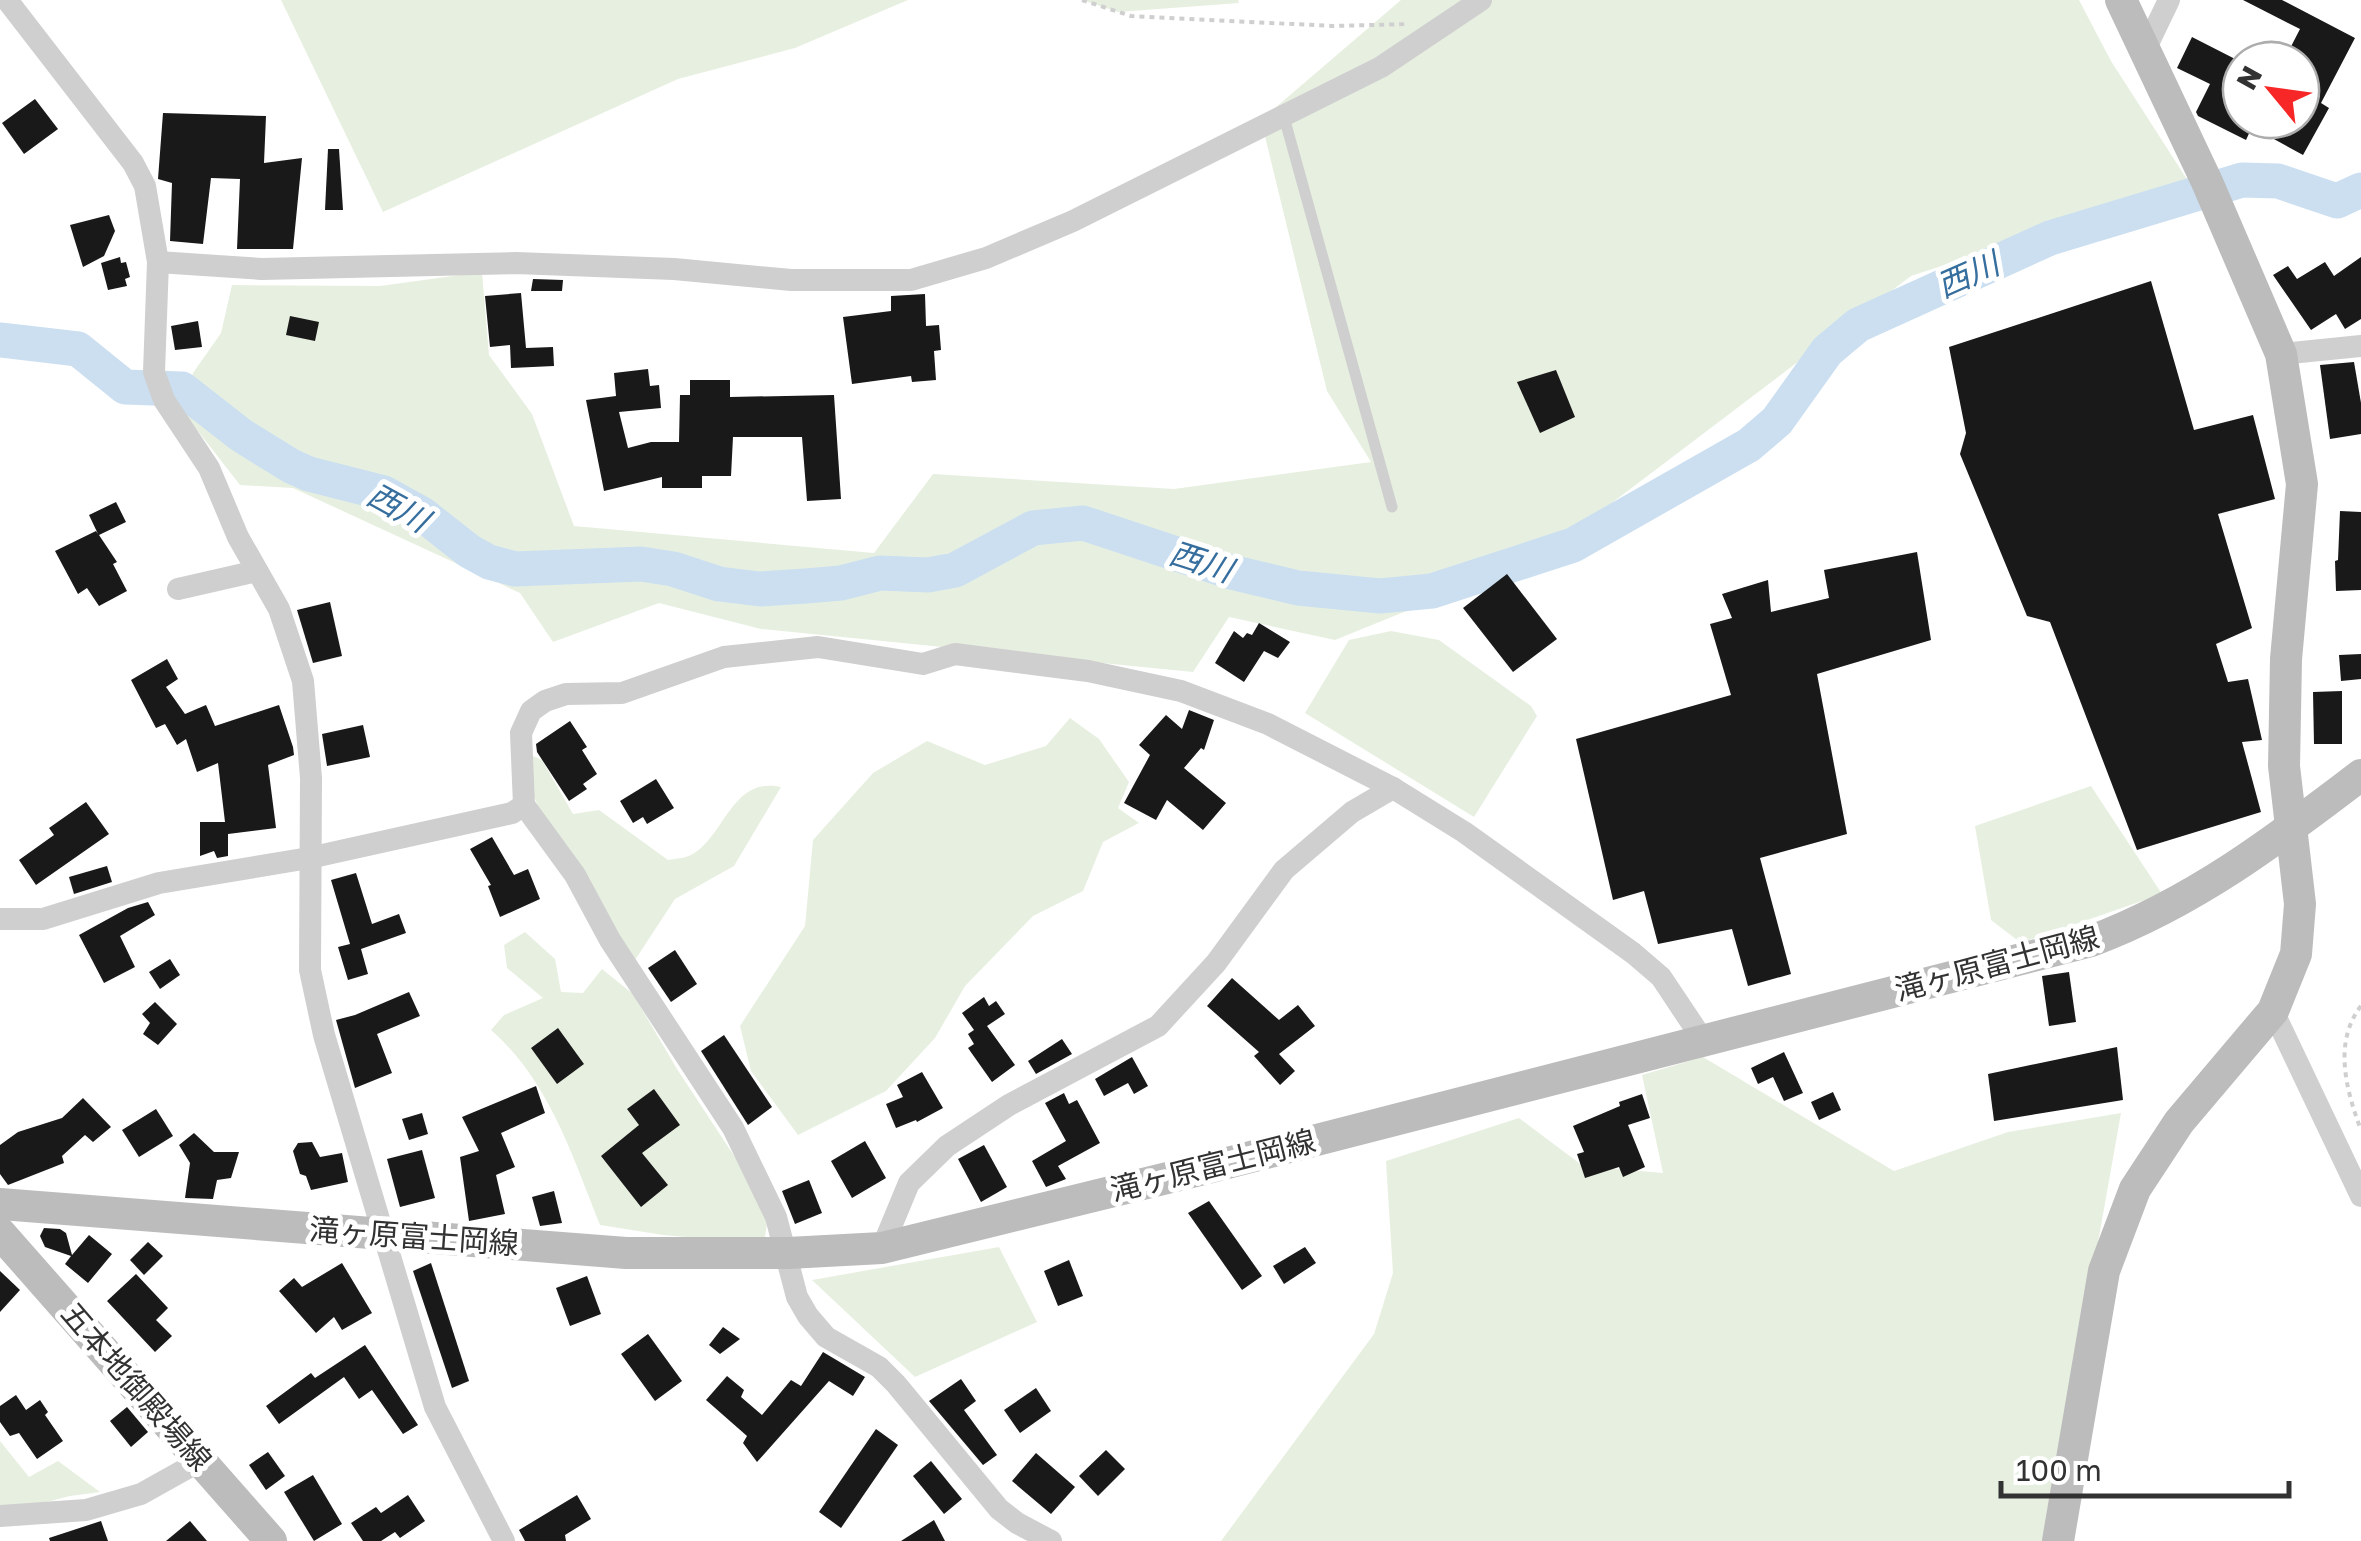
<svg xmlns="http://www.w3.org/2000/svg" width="2361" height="1541" font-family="'Golos Text','Noto Sans JP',sans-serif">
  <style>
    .green { fill: #e7f0e0 }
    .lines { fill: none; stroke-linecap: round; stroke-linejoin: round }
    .river { stroke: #cbdff1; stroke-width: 35 }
    .building { fill: #191919 }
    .path { stroke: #cfcfcf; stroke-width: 4; stroke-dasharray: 5 5; stroke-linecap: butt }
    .lane { stroke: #cfcfcf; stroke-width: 11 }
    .street { stroke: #cfcfcf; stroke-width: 22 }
    .secondary { stroke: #bcbcbc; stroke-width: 32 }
    .labels { text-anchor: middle; stroke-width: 10; stroke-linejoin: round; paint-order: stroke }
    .street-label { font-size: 30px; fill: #323232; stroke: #fff }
    .water-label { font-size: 32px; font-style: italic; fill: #366e9e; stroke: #fff }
  </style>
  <rect width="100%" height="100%" fill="#fff"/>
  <g class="green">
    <path d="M281,0h627l-113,48 -117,31 -295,133z"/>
    <path d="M1082,0h156l1,3 -121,9z"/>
    <path d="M1401,0h678l32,61 79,123 -279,92 -369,280 -207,84 -106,-23 -36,55 -432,-43 -102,-26 -106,39 -33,-49 -227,-105 -53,-3 -57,-73 10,-39 28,-40 11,-48 148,1 102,-14 7,83 43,59 42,112 300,27 59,-79 241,15 197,-27 -44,-71 -66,-271z"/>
    <path d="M1391,631l48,9 92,66 6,10 -63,101 -169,-104 44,-73z"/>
    <path d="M1070,718l29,21 30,43 -11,26 21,15 -36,19 -20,49 -50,25 -68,70 -30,52 -49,53 -88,44 -47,-64 -11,-45 65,-100 8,-86 60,-67 54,-32 58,24 61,-19z"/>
    <path d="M526,753l16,7 31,54 26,-4 69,50c6,-1 17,-2 23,-5 34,-18 40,-79 90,-68l-47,79 -59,33 -42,64 -85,-132 -15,-37z"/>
    <path d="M2091,786l71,108 -141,49 -30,-23 -16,-94z"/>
    <path d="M525,932l30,27 6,33 22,1 19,-24 31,25 44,75 69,105 22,42 -4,28 -101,-9 -63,-10c-28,-70 -51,-144 -109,-195l13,-15 39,-17 -36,-30 -3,-23z"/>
    <path d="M1703,1057l191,114 114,-39 113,-19 -76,428h-824l153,-207 19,-61 -7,-112 133,-43 64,48 80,7 -21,-98z"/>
    <path d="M999,1247l38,75 -122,55 -103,-97z"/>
    <path d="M0,1441l29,36 29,-16 42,31 -30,4 -62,16 -8,-4z"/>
  </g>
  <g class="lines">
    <path class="river" d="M0,340l78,9 47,38 57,2 59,46 50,31 18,8 75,19 38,21 47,37 20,11 26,7 126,-5 32,5 46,15 41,5 46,-3 35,-3 39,-10 48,2 27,-5 78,-42 50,-5 148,49 67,16 82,8 52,-5 141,-46 176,-100 28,-24 50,-70 31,-26 192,-87 192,-58 36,1 59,20 24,-11"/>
  </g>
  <g class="building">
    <path d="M2243,0h39l73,38 -34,65 8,5 -26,47 -51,-28 -6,13 -48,-24 -2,-4 14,-28 -33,-16 15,-31 49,25v58h60v-60h-17l16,-31z"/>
    <path d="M35,99l23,30 -34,25 -22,-31z"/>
    <path d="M163,113l103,3 -2,47 38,-5 -9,91h-56l3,-70 -29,-1 -8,66 -33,-3 2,-58 -14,-4z"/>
    <path d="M328,149h11l4,61h-18z"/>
    <path d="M109,215l6,16 -11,25 -21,11 -13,-42z"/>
    <path d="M120,257l1,6 5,-1 4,15 -5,2 2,7 -19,4 -7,-27z"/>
    <path d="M2361,257v62l-16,10 -9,-15 -25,16 -38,-55 15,-9 9,13 28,-17 9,14z"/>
    <path d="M533,279l30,1 -1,11h-31z"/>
    <path d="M2151,281l43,149 59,-15 22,84 -57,15 34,114 -36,16 12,38 20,-3 14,61 -20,2 19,70 -124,38 -87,-228 -23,-6 -67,-162 6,-21 -17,-86z"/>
    <path d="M521,293l5,55 27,-1 1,19 -43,2 -1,-23 -20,2 -5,-51z"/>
    <path d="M925,294l1,32 13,-1 2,25 -7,1 2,29 -24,2 -1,-6 -59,8 -9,-67 48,-6v-15z"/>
    <path d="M290,316l29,6 -4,19 -29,-6z"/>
    <path d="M198,321l4,26 -27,3 -4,-24z"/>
    <path d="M2354,362l7,41v31l-31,5 -10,-74z"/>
    <path d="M648,369l2,17 9,-1 2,23 -42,4 9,36 23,-6h28l1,-47h10v-15h40v17l104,-2 7,104 -34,2 -5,-64h-69l-2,39h-29v12h-40v-11l-58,14 -18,-91 30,-4 -2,-23z"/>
    <path d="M1556,370l19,47 -35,16 -23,-51z"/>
    <path d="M116,502l10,20 -27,13 18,27 -4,2 14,27 -28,15 -12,-18 -9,6 -23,-43 41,-20 2,3 -9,-19z"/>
    <path d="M2340,511l21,1v78l-25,1 -1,-30 3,-1z"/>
    <path d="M1917,552l14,88 -114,34 30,160 -87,24 31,116 -43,12 -16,-57 -74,15 -14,-53 -31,9 -37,-161 155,-44 -21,-71 22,-6 -10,-24 46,-14 3,32 58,-14 -5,-28z"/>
    <path d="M1507,574l50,65 -44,33 -50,-64z"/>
    <path d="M330,602l12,54 -29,7 -16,-53z"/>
    <path d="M1259,623l31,19 -12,16 -14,-7 -20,31 -29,-19 19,-32 9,7 4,-5 5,2z"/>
    <path d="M2361,654v25l-20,2 -2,-26z"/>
    <path d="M167,659l11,20 -12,8 19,27 21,-9 9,21 64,-21 14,42 1,8 -26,10 8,63 -48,6v22l-11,2 -3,-7 -14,5v-34h25l-7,-59 -21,9 -11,-33 -9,6 -12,-21 -9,4 -25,-48z"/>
    <path d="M2342,691v53h-28l-1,-52z"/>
    <path d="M1189,710l25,10 -10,30 -3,-2 -17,20 42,35 -23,27 -36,-30 -11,20 -32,-17 26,-48 -11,-10 27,-30 16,14z"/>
    <path d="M570,721l17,26 -5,3 15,24 -14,10 4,5 -18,12 -32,-49 -1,-8z"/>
    <path d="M363,725l7,32 -43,9 -5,-32z"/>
    <path d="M656,779l18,29 -27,16 -4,-7 -10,6 -13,-22z"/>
    <path d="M86,802l23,32 -73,51 -17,-25 35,-25 -5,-7z"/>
    <path d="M492,837l22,38 14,-6 12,30 -40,18 -12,-31 3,-1 -21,-36z"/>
    <path d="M107,866l5,16 -38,12 -5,-17z"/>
    <path d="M356,873l16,51 27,-10 7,19 -45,16 7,25 -20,6 -10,-33 12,-3 -19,-64z"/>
    <path d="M148,902l7,13 -35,21 15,31 -31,16 -25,-48 49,-27z"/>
    <path d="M675,950l22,34 -26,18 -23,-34z"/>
    <path d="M170,959l10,16 -20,14 -11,-17z"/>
    <path d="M2069,972l7,50 -27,4 -7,-50z"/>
    <path d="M1232,978l47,42 19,-15 17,21 -36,28 16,17 -15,14 -26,-29 5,-4 -52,-46z"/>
    <path d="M409,992l11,24 -43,18 15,39 -37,15 -19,-68 19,-5z"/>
    <path d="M984,997l5,9 7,-5 9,13 -18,12 28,39 -23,17 -24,-34 6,-4 -6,-10 6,-4 -12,-17z"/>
    <path d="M155,1002l22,22 -19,21 -15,-11 7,-11 -8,-9z"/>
    <path d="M558,1028l26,36 -27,20 -26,-36z"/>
    <path d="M724,1035l48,72 -24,18 -47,-74z"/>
    <path d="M1062,1039l10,15 -36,20 -8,-13z"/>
    <path d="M2117,1047l6,53 -129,21 -6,-47z"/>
    <path d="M1784,1052l19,41 -19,8 -11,-24 -15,7 -7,-16z"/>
    <path d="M1132,1057l16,29 -14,8 -6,-11 -24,13 -9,-17z"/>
    <path d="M922,1072l21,36 -26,14 -1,-2 -20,8 -10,-24 17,-7 -6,-12z"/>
    <path d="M536,1086l9,27 -44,20 14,34 -19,8 9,39 -36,7 -9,-64 19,-6 -17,-34z"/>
    <path d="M654,1089l26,36 -38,28 26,32 -27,22 -40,-51 38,-31 -12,-16z"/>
    <path d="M1833,1092l8,18 -22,10 -8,-18z"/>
    <path d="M1064,1093l5,11 8,-4 23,43 -42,23 8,13 -20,8 -14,-26 34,-20 -21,-38z"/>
    <path d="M1642,1094l8,24 -22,7 17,42 -22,10 -4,-10 -34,11 -8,-24 7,-2 -11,-26 47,-20 -1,-4z"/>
    <path d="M83,1098l28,29 -18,15 -8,-7 -23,21 2,7 -56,22 -8,-11v-29l18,-13 44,-14z"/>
    <path d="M156,1109l17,27 -34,21 -17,-27z"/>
    <path d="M422,1113l6,21 -19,6 -7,-21z"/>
    <path d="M194,1133l20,19h25l-8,26 -14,2 -4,19 -28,-1 5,-35 -11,-18z"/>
    <path d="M865,1141l21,37 -34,20 -21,-37z"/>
    <path d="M312,1142l8,15 22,-4 6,29 -37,8 -5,-14 -6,-2 -7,-23 5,-8z"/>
    <path d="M984,1145l23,42 -26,15 -23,-43z"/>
    <path d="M422,1150l13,48 -35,9 -13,-48z"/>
    <path d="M809,1180l13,33 -27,11 -13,-33z"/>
    <path d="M554,1191l8,32 -22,3 -8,-29z"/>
    <path d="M1209,1201l53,75 -20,14 -54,-77z"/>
    <path d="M44,1228l16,1 6,4 6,22 17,-20 23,19 -24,29 -23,-19 6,-8 -26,-9 -5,-11z"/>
    <path d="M148,1242l15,14 -19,19 -14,-15z"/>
    <path d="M1305,1247l11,16 -32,21 -11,-18z"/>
    <path d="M1069,1260l14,36 -25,10 -14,-35z"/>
    <path d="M342,1263l30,50 -30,17 -8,-13 -18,16 -37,-42 15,-13 8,9z"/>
    <path d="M431,1263l38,118 -17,7 -39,-117z"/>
    <path d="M0,1271l20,19 -20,22z"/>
    <path d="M136,1274l32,34 -12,12 16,16 -17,16 -48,-51z"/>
    <path d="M587,1276l14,38 -31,12 -14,-38z"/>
    <path d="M723,1327l17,12 -20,15 -11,-9z"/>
    <path d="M648,1334l34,47 -27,20 -34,-47z"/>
    <path d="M365,1345l53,80 -15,9 -31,-44 -13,9 -15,-22 -65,47 -13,-18 45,-33 4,5z"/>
    <path d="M823,1352l42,25 -12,19 -24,-15 -72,81 -14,-19 4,-7 -41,-36 21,-24 17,14 -3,7 21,18 29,-35 10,6z"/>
    <path d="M961,1379l15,22 -12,9 33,45 -14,10 -54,-64z"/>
    <path d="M1036,1388l15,23 -31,22 -16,-23z"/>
    <path d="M16,1395l10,15 14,-10 8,12 -3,3 18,26 -26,18 -18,-26 -9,3 -10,-14v-16z"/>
    <path d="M127,1407l21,25 -17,15 -21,-26z"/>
    <path d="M876,1429l22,16 -57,83 -22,-16z"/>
    <path d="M1106,1450l19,19 -27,27 -19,-20z"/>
    <path d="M268,1452l17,24 -19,14 -17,-25z"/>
    <path d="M1036,1453l39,34 -24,27 -39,-33z"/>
    <path d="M931,1461l31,38 -18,15 -31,-38z"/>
    <path d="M313,1475l29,49 -28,17 -30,-49z"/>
    <path d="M408,1495l17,26 -25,17 -5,-6 -14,9h-18l-12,-18 25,-16 5,6z"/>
    <path d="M577,1495l14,24 -26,16 1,6h-41l-6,-11z"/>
    <path d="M934,1520l11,21h-44z"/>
    <path d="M101,1521l7,20h-58l-1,-3z"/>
    <path d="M190,1521l17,20h-41z"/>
  </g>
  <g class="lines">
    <g class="path">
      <path d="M1082,0l49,16 201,10 77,-2"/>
      <path d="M2361,1006c-28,36 -15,84 0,124"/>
    </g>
    <path class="lane" d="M1284,117l108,390"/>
    <g class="street">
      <path d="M7,0l126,163 12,23 13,76 -4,110 10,28 45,68 29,69 41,72 24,72 8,97 -1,192 14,65 111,372 69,134"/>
      <path d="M2144,52l25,-52"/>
      <path d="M158,262l104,7 254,-6 158,6 117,11h120l75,-22 87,-37 308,-154 100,-67"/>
      <path d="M2281,354l80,-8"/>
      <path d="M178,589l79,-18"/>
      <path d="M524,805l51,70 35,65 123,188 43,89 21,80 11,19 18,21 53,30 17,17 103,125 18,14 34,18"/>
      <path d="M0,919h43l116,-36 150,-25 203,-45 12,-8 -3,-72 10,-22 14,-10 21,-7 56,-1 102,-36 94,-10 105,17 32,-10 133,17 93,20 87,33 125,64 71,44 169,121 28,24 42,63"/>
      <path d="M2273,1011l88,185"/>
      <path d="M882,1248l27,-65 38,-37 62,-41 149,-79 58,-63 68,-93 68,-58 41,-24"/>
      <path d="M0,1516l86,-6 55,-16 59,-33"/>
    </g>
    <g class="secondary">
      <path d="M0,1204l626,49h162l94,-5 322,-79 887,-228c102,-38 185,-101 270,-166"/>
      <path d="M0,1233l271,308"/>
      <path d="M2058,1541l46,-270 31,-82 44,-67 94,-111 23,-57 4,-50 -16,-138 2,-107 16,-175 -21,-130 -74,-172 -86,-182"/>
    </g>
  </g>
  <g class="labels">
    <g class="street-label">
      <text transform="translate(1997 964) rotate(-15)" y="10">滝ヶ原富士岡線</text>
      <text transform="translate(1213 1166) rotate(-14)" y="10">滝ヶ原富士岡線</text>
      <text transform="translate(414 1237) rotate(4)" y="10">滝ヶ原富士岡線</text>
      <text transform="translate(136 1387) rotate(49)" y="10">五本地御殿場線</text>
    </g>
    <g class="water-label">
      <text transform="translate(1968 275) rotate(-24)" y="11">西川</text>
      <text transform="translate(398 508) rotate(29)" y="11">西川</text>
      <text transform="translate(1201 562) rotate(18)" y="11">西川</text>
    </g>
  </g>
  <g transform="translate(2271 90) rotate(299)"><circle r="48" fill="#ffffff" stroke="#adadad" stroke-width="2.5"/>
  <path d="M0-8L18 38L0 25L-18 38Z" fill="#f72727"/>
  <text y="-15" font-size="28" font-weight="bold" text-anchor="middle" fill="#323232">N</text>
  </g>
  <path d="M2001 1481v15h288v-15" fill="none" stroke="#323232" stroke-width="5"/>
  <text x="2016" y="1481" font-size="30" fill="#323232" stroke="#ffffff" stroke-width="8" paint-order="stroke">100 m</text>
</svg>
